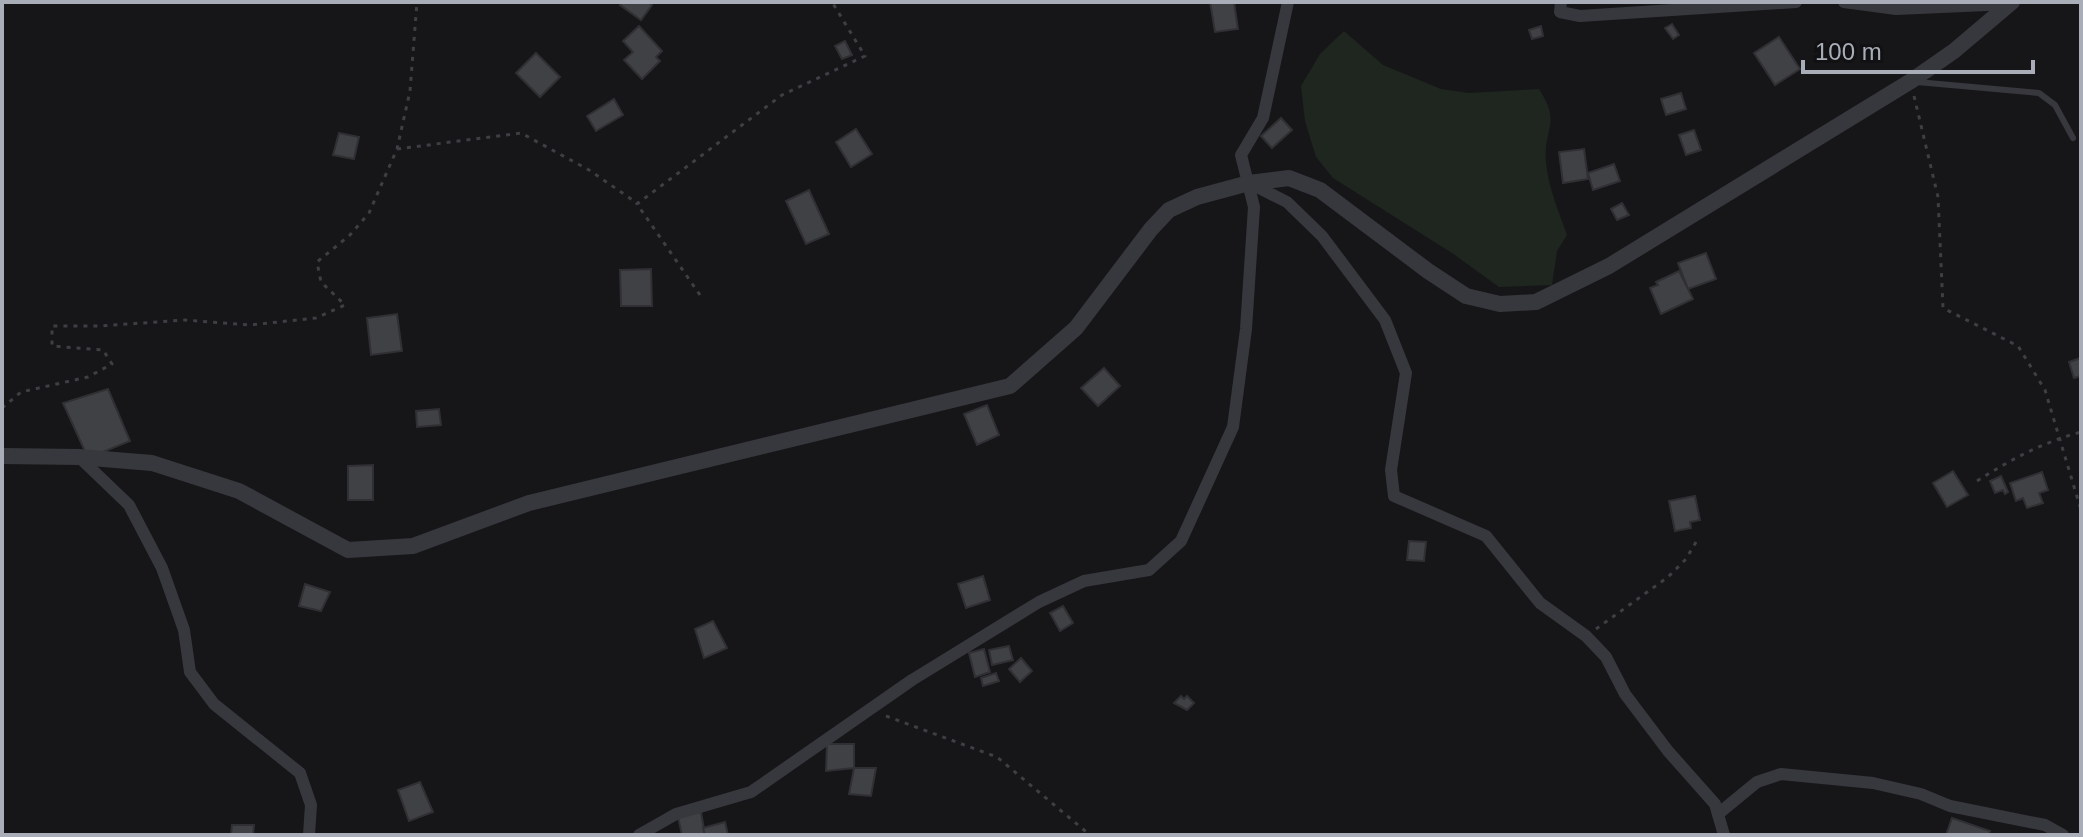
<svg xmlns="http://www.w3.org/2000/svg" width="2083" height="837" font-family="Arial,sans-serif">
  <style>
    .green { fill: #1e261f }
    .building { fill: #404145; stroke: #303034; stroke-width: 2 }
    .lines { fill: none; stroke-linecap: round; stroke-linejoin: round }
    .path { stroke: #3d3f44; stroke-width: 3; stroke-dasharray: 4 6; stroke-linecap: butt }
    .service { stroke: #37383d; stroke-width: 6 }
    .minor { stroke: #37383d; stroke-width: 12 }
    .tertiary { stroke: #37383d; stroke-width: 16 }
  </style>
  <rect width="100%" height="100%" fill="#161618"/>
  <path class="green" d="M1344,31l39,34 58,24 28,4 70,-4c23,35 4,39 7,73 2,25 13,50 21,73l-10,16 -5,34 -53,2 -47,-34 -119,-75 -17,-21 -11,-36 -4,-35 19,-32z"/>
  <g class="building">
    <path d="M623,2h25l4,3 -11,15 -21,-15z"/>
    <path d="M1210,2h24l4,27 -23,3z"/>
    <path d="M1672,24l7,11 -6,4 -8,-11z"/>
    <path d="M639,26l23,25 -6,6 4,4 -18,18 -18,-19 9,-8 -10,-11z"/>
    <path d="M1541,26l2,10 -11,3 -3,-9z"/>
    <path d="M1779,37l21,32 -25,16 -21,-32z"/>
    <path d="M845,41l7,14 -10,4 -7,-13z"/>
    <path d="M536,53l24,24 -20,20 -24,-24z"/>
    <path d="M1681,93l5,16 -20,6 -5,-16z"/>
    <path d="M614,99l9,16 -27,16 -9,-15z"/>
    <path d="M1281,118l11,12 -20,18 -11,-12z"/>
    <path d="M856,129l16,25 -21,13 -15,-25z"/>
    <path d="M1694,130l7,20 -15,5 -7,-20z"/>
    <path d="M339,133l20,4 -5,22 -21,-4z"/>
    <path d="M1584,149l4,30 -25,4 -4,-31z"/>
    <path d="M1614,164l6,17 -27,9 -5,-17z"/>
    <path d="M809,190l20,44 -23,10 -20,-43z"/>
    <path d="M1622,203l7,12 -12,5 -6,-11z"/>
    <path d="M1706,253l10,26 -28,10 -10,-26z"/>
    <path d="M651,269l1,37h-31l-1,-36z"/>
    <path d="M1679,271l14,28 -32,15 -11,-26 8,-3 -2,-3z"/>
    <path d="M397,314l5,37 -31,4 -4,-37z"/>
    <path d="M2081,358v18l-7,2 -5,-16z"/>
    <path d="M1104,368l16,18 -22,20 -17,-18z"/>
    <path d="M108,389l22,52 -42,17 -25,-55z"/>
    <path d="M987,405l12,30 -22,10 -13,-31z"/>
    <path d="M439,409l2,16 -24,2 -1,-16z"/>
    <path d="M373,465v35h-25v-34z"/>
    <path d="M1953,471l15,24 -21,12 -14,-24z"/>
    <path d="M2042,472l6,18 -9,3 4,10 -16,5 -4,-10 -7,3 -6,-18z"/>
    <path d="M2001,476l7,16 -3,2 -2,-4 -8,3 -5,-12z"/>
    <path d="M1695,496l5,24 -10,2 1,6 -16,3 -6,-30z"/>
    <path d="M1409,541l17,1 -2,19 -17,-1z"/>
    <path d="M983,576l7,24 -24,8 -8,-24z"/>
    <path d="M305,584l25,8 -9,19 -22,-5z"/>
    <path d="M1063,606l10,17 -13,8 -10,-18z"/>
    <path d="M713,621l14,27 -23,10 -9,-29z"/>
    <path d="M1009,646l4,14 -21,5 -3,-15z"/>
    <path d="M984,649l6,23 -15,5 -6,-24z"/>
    <path d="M1021,658l11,13 -12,11 -11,-13z"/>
    <path d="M996,673l3,8 -16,5 -2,-8z"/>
    <path d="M1181,696l3,3 3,-3 7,7 -7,7 -13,-7z"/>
    <path d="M827,744h27v24l-28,3z"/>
    <path d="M854,768h22l-5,28 -22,-2z"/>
    <path d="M420,782l13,30 -24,9 -11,-31z"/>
    <path d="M701,812l4,23h-23l-4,-18z"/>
    <path d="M1952,818l38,13 -2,4h-42z"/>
    <path d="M725,822l3,13h-23l-2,-7z"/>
    <path d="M232,825h22l-1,10h-22z"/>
  </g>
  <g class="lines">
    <g class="path">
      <path d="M1914,96l24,101 5,111 75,38 27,44 36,120"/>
      <path d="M397,149l124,-16 68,37 48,33"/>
      <path d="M700,295l-63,-91 145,-109 83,-39 -33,-54"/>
      <path d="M2,408l19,-16 67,-15 24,-13 -9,-14 -51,-4v-20h48l85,-6 65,5 66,-7 29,-13 -24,-23 -4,-20 33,-27 19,-22 28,-64 13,-58 7,-89"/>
      <path d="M1977,481c33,-21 66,-39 104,-49"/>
      <path d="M1596,629l72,-52 18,-18 13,-22"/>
      <path d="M886,716l111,41 93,78"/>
    </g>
    <path class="service" d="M1917,82l122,11 16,12 18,33"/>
    <g class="minor">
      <path d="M1561,2l-1,10 20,4 216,-14"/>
      <path d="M1844,2l52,7 114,-5"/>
      <path d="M1249,183l38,19 35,34 63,84 21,53 -15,97 3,26 92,40 54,67 46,33 20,21 19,37 43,57 47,53 9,31"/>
      <path d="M79,457l50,48 33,63 22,62 6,42 24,32 86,69 11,32 -2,30"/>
      <path d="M1718,814l39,-32 24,-8 92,9 48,11 29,12 95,19 18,10"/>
      <path d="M639,835l37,-21 75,-22 161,-112 127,-78 45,-21 65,-11 32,-29 52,-114 13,-98 8,-122 -13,-52 22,-37 25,-116"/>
    </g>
    <path class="tertiary" d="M2,456l77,1 73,6 87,28 109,59 65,-4 116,-43 481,-117 66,-58 75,-99 18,-19 28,-13 52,-14 40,-5 31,12 108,81 38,25 34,8 36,-2 73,-36 302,-185 43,-30 58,-49"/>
  </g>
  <rect width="2083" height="837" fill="none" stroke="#a8adb8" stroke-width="8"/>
  <path d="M1803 60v12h230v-12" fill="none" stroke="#a8adb8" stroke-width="4"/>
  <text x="1815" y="60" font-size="24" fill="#a8adb8" stroke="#111113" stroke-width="6" paint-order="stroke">100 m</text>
</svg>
